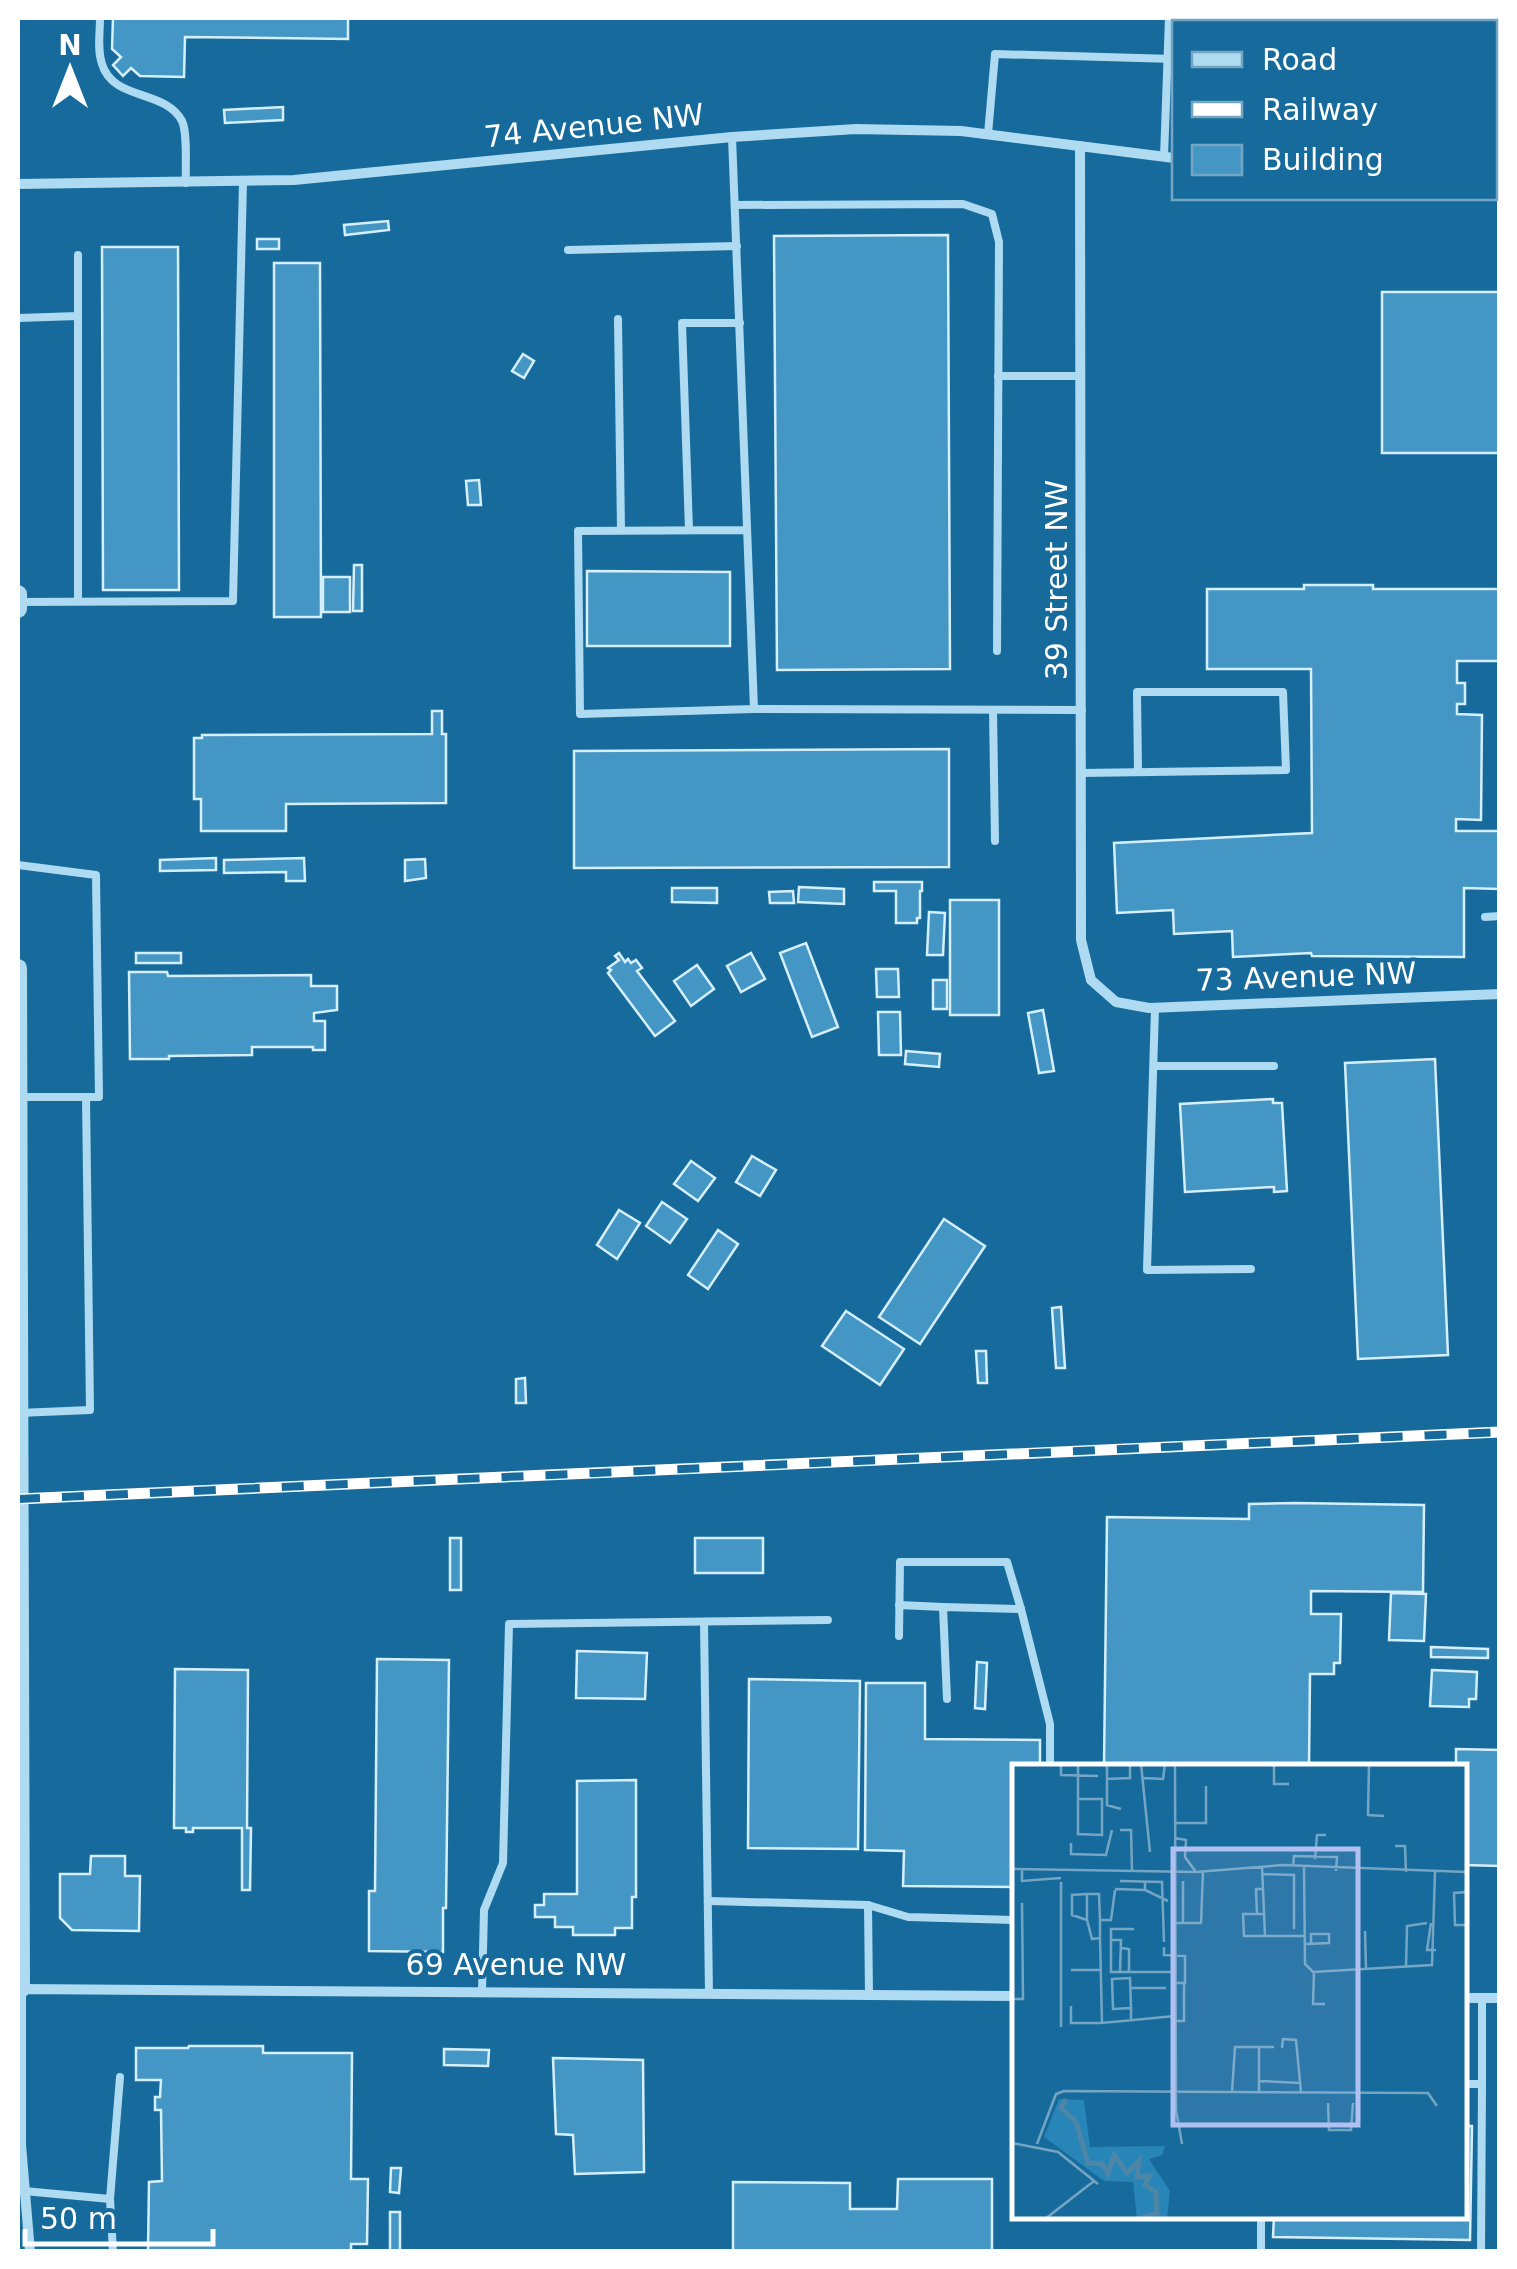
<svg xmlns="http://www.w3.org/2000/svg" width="1517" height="2269" font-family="'DejaVu Sans',sans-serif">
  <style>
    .building { fill: #4496c4; stroke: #d5effc; stroke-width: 2.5 }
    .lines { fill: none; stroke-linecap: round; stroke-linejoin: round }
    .service { stroke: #aedaf2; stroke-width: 8 }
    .minor { stroke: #aedaf2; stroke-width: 10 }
    .tertiary { stroke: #aedaf2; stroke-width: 18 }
    .rail-casing { stroke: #fff; stroke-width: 11 }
    .rail { stroke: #176b9c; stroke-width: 8; stroke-dasharray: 22; stroke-linecap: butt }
    .labels { text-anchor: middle; stroke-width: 8; stroke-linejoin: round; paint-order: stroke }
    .street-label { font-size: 30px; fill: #fff; stroke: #176b9c }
    .inset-river { fill: none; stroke: #4d86a7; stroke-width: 5 }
    .inset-road { fill: none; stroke: #74a6c4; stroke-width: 2.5 }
    .view { fill: #b0c1f1; fill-opacity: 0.15; stroke: #b0c1f1; stroke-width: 5 }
    .inset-edge { fill: none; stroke: #fff; stroke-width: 5 }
  </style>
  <rect width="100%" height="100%" fill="#176b9c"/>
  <g class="building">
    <path d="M113,18h235v21l-163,-2 -1,40 -44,-1 -9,-8 -8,8 -10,-11 8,-8 -9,-8z"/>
    <rect x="1196" y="18" width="157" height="4"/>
    <rect x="1354" y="18" width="74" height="4"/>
    <path d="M283,107v13l-58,3 -1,-13z"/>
    <path d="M388,221l1,9 -44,5 -1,-10z"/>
    <path d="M948,235l2,434 -173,1 -3,-434z"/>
    <rect x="257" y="239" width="22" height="10"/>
    <path d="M102,247h76l1,343h-76z"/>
    <path d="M274,263h46l1,354h-47z"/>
    <rect x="1382" y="292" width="118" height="161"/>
    <path d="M523,354l11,7 -10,17 -12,-7z"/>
    <path d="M479,480l2,25h-13l-2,-24z"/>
    <path d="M354,565h8v46h-9z"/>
    <path d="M587,571l143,1v74h-143z"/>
    <rect x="323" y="577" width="27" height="35"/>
    <path d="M1304,585h69v4h127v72h-43v22h8v21h-8v10l25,1 -1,105 -25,-1v12h44v58l-36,-1v69l-152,-1 -1,-3 -78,4 -1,-26 -58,3 -1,-24 -56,3 -3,-70 198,-10 -1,-164h-104v-80h97z"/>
    <path d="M432,711h10v23h4v69l-160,1v27h-85v-32h-7v-61h8v-3l230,-1z"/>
    <path d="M949,749v118l-375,1v-117z"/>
    <path d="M216,858v12l-56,1v-11z"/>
    <path d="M304,858l1,23h-19v-9l-62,1v-13z"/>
    <path d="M425,859l1,19 -21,3v-21z"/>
    <path d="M874,882h48v9h-2v27h-3v5h-21v-32h-22z"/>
    <path d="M799,887l45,2v15l-46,-2z"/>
    <path d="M672,888h45v15l-45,-1z"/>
    <path d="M793,891l1,12h-24l-1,-11z"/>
    <rect x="950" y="900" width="49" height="115"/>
    <path d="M929,912l16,1 -2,42h-16z"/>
    <path d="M806,943l32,84 -26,10 -32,-84z"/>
    <rect x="136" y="953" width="45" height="10"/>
    <path d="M619,953l6,9 3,-3 3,4 5,-3 6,8 -5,3 38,50 -20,15 -47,-63 3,-3 -3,-2 11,-8 -4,-4z"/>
    <path d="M751,953l14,26 -24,13 -14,-26z"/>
    <path d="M697,965l17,24 -23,17 -17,-25z"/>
    <path d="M876,969h22l1,28h-22z"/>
    <path d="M129,972h38l1,4 143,-1v11h26v24l-23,3v8h11v29h-12v-3h-61v8l-83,1v3h-39z"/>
    <rect x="933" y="980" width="14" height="29"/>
    <path d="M1043,1010l11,61 -15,2 -11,-60z"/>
    <path d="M878,1012h22l1,43h-22z"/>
    <path d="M906,1051l34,3 -1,13 -34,-3z"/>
    <path d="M1435,1059l13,296 -90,4 -13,-296z"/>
    <path d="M1273,1099v4h9l5,88 -13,1v-5l-89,5 -5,-88z"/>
    <path d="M752,1156l24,14 -16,26 -24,-14z"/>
    <path d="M691,1161l24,17 -17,23 -24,-17z"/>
    <path d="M662,1202l25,17 -17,24 -24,-17z"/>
    <path d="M619,1210l21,13 -23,36 -20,-14z"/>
    <path d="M944,1219l41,27 -65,98 -41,-27z"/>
    <path d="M718,1230l20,14 -30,45 -20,-14z"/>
    <path d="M1061,1307l4,61h-9l-4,-60z"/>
    <path d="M846,1311l58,38 -24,36 -58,-39z"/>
    <path d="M976,1351h10l1,32h-9z"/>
    <path d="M525,1378l1,25h-10v-24z"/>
    <path d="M1295,1503l129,2 -1,87 -112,-1v23h30l-1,49h-6v11h-24l-1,92h-205l3,-249 142,2v-15z"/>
    <rect x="450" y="1538" width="11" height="52"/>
    <rect x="695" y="1538" width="68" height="35"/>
    <path d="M1391,1593l35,1 -2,47 -35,-1z"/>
    <path d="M1431,1647l57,2v9l-57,-1z"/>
    <path d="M577,1651l70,2 -2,46 -69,-1z"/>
    <path d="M377,1659l72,1 -3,248h-3v44l-74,-1v-60h6z"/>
    <path d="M977,1662l10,1 -2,46 -10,-1z"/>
    <path d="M175,1669l73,1 -1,158h4l-1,62h-8v-62h-49v4h-7v-4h-12z"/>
    <path d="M1432,1670l45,2 -1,27h-7v8l-39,-1z"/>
    <path d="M749,1679l111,2 -2,168 -110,-1z"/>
    <path d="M866,1683h59v56l115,1v26h-26v121l-111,-1 1,-35 -39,-1z"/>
    <path d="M1456,1749l44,1v116l-36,-1v-99h-8z"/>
    <path d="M636,1780v117h-4v31h-17v7h-42v-8h-18v-10h-20v-12h9v-11h33v-113z"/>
    <path d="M91,1856h34v20h15l-1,55 -67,-1 -12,-12v-44h30z"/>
    <path d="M189,2046h74v7h89l-1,126h17l-1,65h-16v8h-203l1,-70 13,-1 -1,-71h-6v-13h5l1,-17h-25v-32h52z"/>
    <path d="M444,2049l45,1 -1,16 -44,-1z"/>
    <path d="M553,2058l90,2 1,112 -69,2 -2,-39 -17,-1z"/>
    <path d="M1464,2126h8l-2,114 -197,-3 1,-21h190z"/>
    <path d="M391,2168h10l-2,25 -9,-1z"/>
    <path d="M898,2179h94v73h-259v-70l117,1v26h47z"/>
    <rect x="390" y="2212" width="10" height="40"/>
  </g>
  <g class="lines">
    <g class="service">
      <path d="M100,18c0,15 -3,32 2,46 11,37 63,25 80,57 6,13 3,46 4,62"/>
      <path d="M988,134l7,-80 179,5"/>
      <path d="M732,137l22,572 -174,5 -2,-183 169,-1"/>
      <path d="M1164,157l5,-139"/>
      <path d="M735,205l228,-1 29,10 7,28 -2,409"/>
      <path d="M568,250l169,-4"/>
      <path d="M78,255v345"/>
      <path d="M18,318l60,-2"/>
      <path d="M618,319l3,211"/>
      <path d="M998,376h83"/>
      <path d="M689,530l-7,-207h58"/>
      <path d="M18,602l215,-1 10,-419"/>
      <path d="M754,709l328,1"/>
      <path d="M993,710l2,131"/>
      <path d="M1082,773l204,-3 -3,-78h-146l1,80"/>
      <path d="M18,865l78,10 3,222h-79"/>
      <path d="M1485,917l15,-1"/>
      <path d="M1155,1008l-8,262 104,-1"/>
      <path d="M1154,1066h120"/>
      <path d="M19,1413l71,-3 -4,-313"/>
      <path d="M899,1605l44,2"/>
      <path d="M704,1622l5,372"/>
      <path d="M899,1636l1,-74h107l14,47 29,115v42"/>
      <path d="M947,1699l-4,-92 78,2"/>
      <path d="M709,1901l159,4 40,12 106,3"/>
      <path d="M868,1905l1,90"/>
      <path d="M482,1992l2,-82 19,-47 6,-239 319,-4"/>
      <path d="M1464,2084h18v-86"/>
      <path d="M24,2191l86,8 10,-122"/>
      <path d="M110,2199l3,53"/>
      <path d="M1261,2216v36"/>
      <path d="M1481,2252l1,-168"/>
    </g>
    <g class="minor">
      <path d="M1080,146l1,794 10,40 25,22 33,6 351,-14"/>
      <path d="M1494,183h6"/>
      <path d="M18,184l276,-4 438,-43 124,-8 105,2 213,27"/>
      <path d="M1464,1998h36"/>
      <path d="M30,2252l-9,-107v-156l993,7"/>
    </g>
    <g class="tertiary">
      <path d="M18,594v15"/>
      <path d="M18,968l3,1021h-3"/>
    </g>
    <defs>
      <path id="rail" d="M18,1499l1482,-67"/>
    </defs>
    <use href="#rail" class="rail-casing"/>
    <use href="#rail" class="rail"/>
  </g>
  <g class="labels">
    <g class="street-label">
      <text transform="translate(594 126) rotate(-6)" y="10">74 Avenue NW</text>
      <text transform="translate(1057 580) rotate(-90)" y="10">39 Street NW</text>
      <text transform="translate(1306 977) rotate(-2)" y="10">73 Avenue NW</text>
      <text x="516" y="1975">69 Avenue NW</text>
    </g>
  </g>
  <g transform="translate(1012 1764)">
    <rect width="455" height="455" fill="#176b9c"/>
    <path d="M47,335l25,1 6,47 75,-1 -3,9 -13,4 21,32 -3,28h-30l-4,-37 -29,-1 -60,-44z" fill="#2785b8"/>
    <path class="inset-river" d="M54,335l-5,9 15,14 12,41 14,1 6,10 6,-19 13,18 12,-12 -2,16 13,-1 -5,9 11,7 1,21 -19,6"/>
    <path class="inset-road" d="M49,0v11l37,1M66,0v35h24v36l-24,-1v-35M95,0v15l23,-1v-14M129,0l9,88M131,0l324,1M163,0l1,346 6,34M262,0v20h15M357,0l-1,51 16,1M131,14l20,1 2,-15M95,15v26l14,4M163,59h31v-37M108,66h11l1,41M163,74l11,2 -1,17 11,15M59,79v11l35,1 6,-25M383,82h10l1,26M303,95l2,-24h9M250,102l1,23 2,47h-21l-1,-22h21M281,102l1,-10 43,1 -1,14M292,103l1,97 8,8 119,-7 3,-93M0,105l184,3 87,-7 184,7M10,105v12l39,-3M250,110l32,1v54M108,117l42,1 2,60M133,117v9l23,11M171,117v41M103,125l30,1M455,128l-13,1 1,32h12M75,130v26l-15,-5v-20l15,-1h12l1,26h11l4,-30M245,150l-1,-25h7M75,156l5,19 8,-1v-18M163,159h26l2,-51M419,159l-4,27h9M122,165h-23v43h64M353,167l1,39M253,172h40M88,174l2,85 73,-7M99,176h10l-1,32M293,180l24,-1v-9h-18v9M152,183v8l21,1v27h-10M109,184l8,1v23M394,204l1,-42 20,-3M59,206h31M302,208l-1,32h12M118,224h36M0,235h11l-1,-96M59,242v17h31M119,244l-18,1 -1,-30 18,-1 1,30v13M163,257h9v-38M49,263v-145M247,283v45M270,284l1,-9 13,1 5,52M247,317l42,2M220,328l3,-45h39M316,339l1,27h22l2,-27M0,379l46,9 40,32M25,380l19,-50 8,-3 364,2 9,13M33,455l49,-38"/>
    <path class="view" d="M161,85h185v276h-185z"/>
    <rect width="455" height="455" class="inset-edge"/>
  </g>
  <rect width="1517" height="2269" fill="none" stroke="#ffffff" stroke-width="40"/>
  <rect x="1172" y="20" width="325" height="180" fill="#176b9c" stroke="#74a6c4" stroke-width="2.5"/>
  <rect x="1192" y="52" width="50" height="15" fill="#aedaf2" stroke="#74a6c4" stroke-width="2.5"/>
  <text x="1262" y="70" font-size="30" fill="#ffffff">Road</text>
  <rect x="1192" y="102" width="50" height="15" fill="#ffffff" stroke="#74a6c4" stroke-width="2.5"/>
  <text x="1262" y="120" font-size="30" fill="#ffffff">Railway</text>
  <rect x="1192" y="145" width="50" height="30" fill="#4496c4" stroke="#74a6c4" stroke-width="2.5"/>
  <text x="1262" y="170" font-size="30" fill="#ffffff">Building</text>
  <g transform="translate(70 70)" stroke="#176b9c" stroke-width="8" paint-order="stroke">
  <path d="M0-8L18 38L0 25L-18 38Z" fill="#ffffff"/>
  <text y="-15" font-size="28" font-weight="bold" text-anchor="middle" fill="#ffffff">N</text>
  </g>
  <path d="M25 2229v15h188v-15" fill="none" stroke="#ffffff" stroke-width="5"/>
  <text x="40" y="2229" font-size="30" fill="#ffffff" stroke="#176b9c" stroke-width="8" paint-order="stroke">50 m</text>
</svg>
